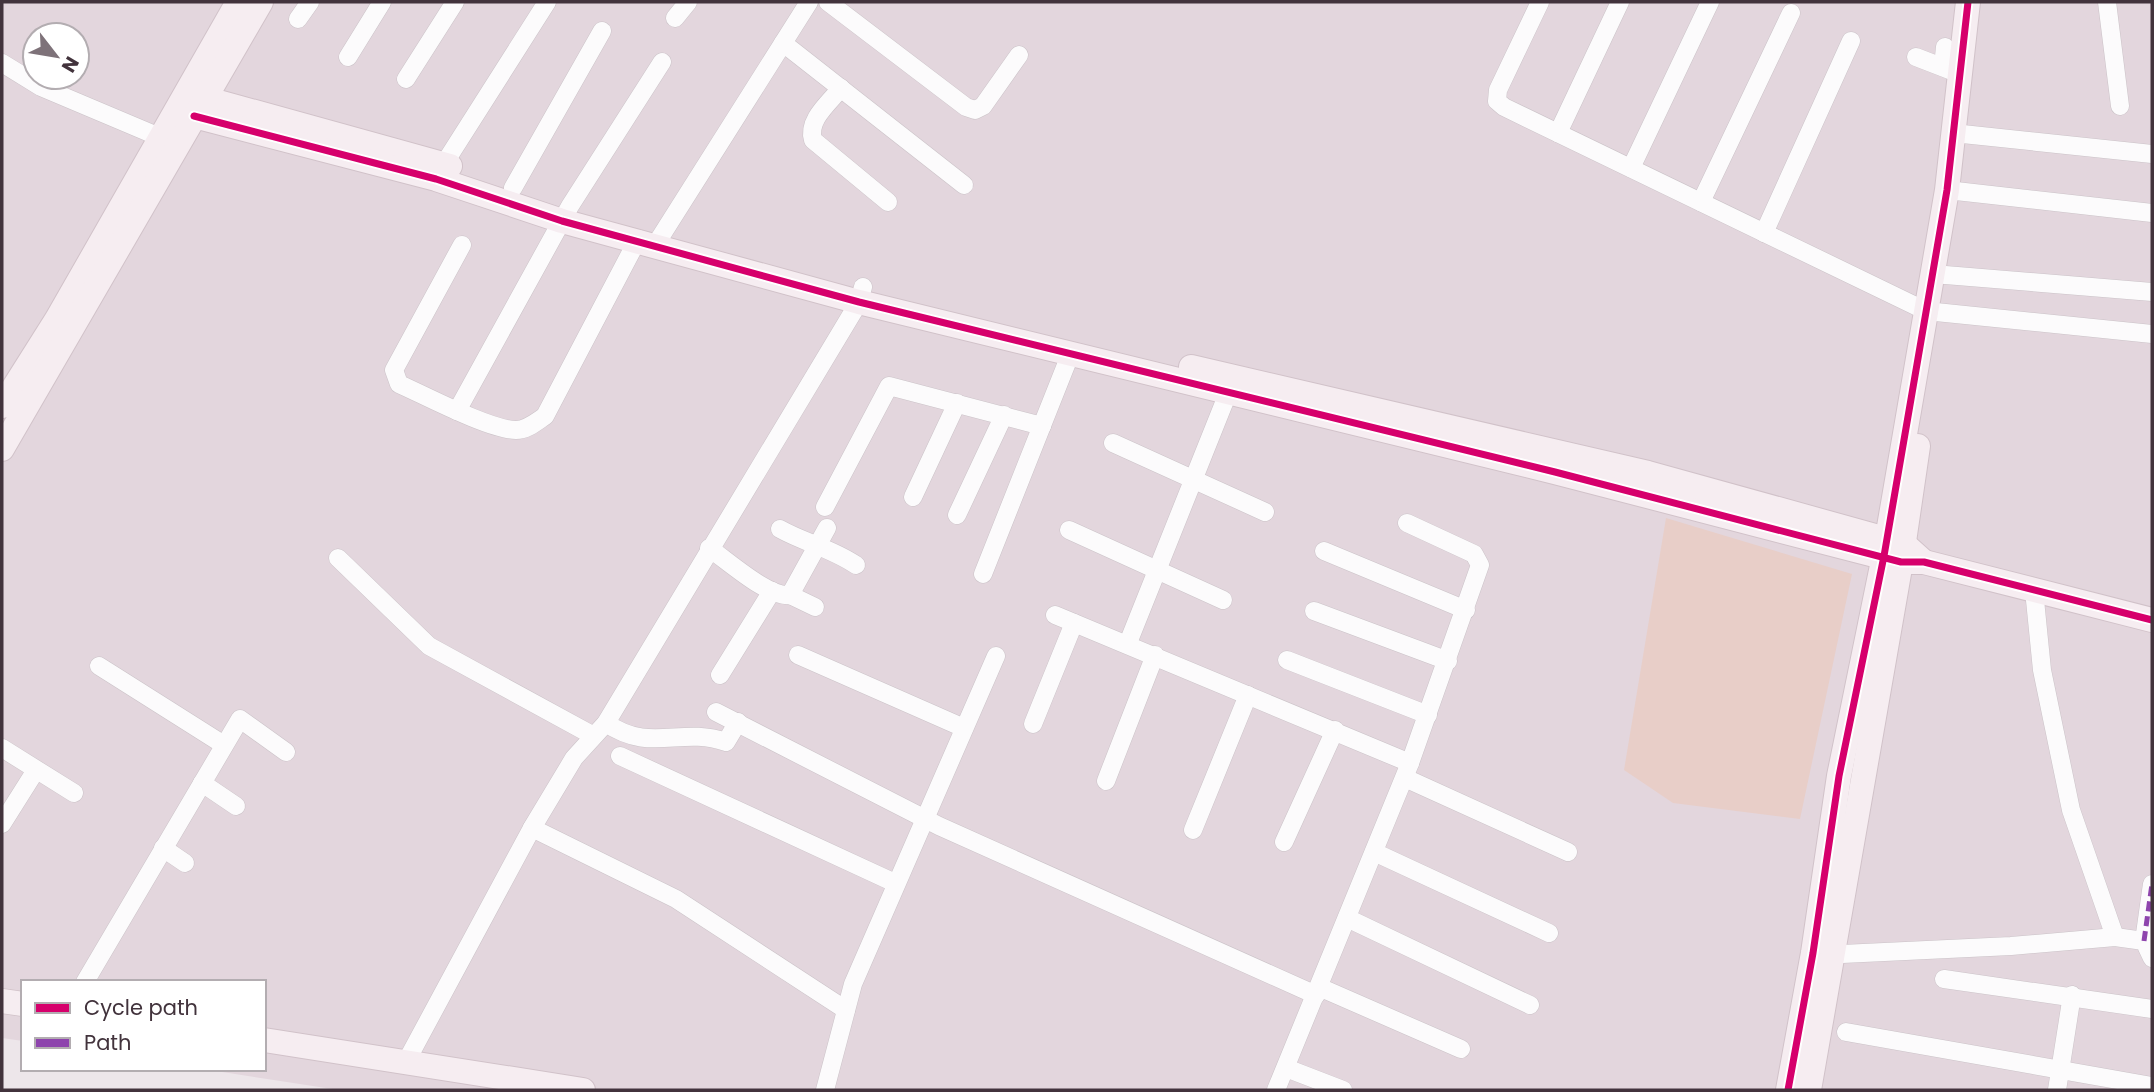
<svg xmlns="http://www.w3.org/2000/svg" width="2154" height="1092" font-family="Poppins,sans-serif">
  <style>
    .residential { fill: #e3d6dd; fill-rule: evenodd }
    .green { fill: #e8cec8 }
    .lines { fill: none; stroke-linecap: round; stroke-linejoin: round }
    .street-casing { stroke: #cbc3c8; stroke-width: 19 }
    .secondary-casing { stroke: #d1c2c9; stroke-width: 26 }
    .street { stroke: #fcfbfc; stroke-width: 18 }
    .secondary { stroke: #f6edf1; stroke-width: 24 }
    .quiet { stroke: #8e44ad; stroke-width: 5; stroke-dasharray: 10 5; stroke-linecap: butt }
    .cycleway-casing { stroke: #fff; stroke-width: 11 }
    .cycleway { stroke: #d6006c; stroke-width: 7 }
  </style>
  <rect width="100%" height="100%" fill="#ede6ea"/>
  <path class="residential" d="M2,2h2150v1088h-1813l-136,-21h61v-87h-241v59l-21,-3zM35,35h42v42h-42z"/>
  <path class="green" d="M1666,518l186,56 -52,245 -127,-16 -49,-33z"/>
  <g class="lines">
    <defs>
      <g id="street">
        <path d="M828,2l138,105 9,3 8,-4 36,-51"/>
        <path d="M1540,2l-42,88 -1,11 7,6 422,204 226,23"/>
        <path d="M2107,2l13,104"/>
        <path d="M675,18l13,-16"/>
        <path d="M298,19l12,-17"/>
        <path d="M783,43l181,142"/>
        <path d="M348,57l34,-55"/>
        <path d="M1916,57l44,17"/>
        <path d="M2,63l39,24 128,54"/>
        <path d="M1943,67l2,-20"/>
        <path d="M406,79l49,-77"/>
        <path d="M841,88c-12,15 -34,32 -28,52l75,62"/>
        <path d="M1558,133l62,-131"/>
        <path d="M1953,133l199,21"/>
        <path d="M444,164l103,-162"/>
        <path d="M1631,168l79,-166"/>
        <path d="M513,188l89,-157"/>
        <path d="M1947,190l205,23"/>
        <path d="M1701,202l90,-189"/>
        <path d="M1764,233l87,-192"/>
        <path d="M656,244l153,-242"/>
        <path d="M462,245l-68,125 5,14c25,11 91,46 117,46 11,0 20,-8 29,-14l93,-177"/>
        <path d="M1933,274l219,18"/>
        <path d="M457,411l113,-205 92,-144"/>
        <path d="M1113,443l152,69"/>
        <path d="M913,497l44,-94"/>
        <path d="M825,507l64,-121 153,40"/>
        <path d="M957,515l47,-100"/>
        <path d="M780,529c25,14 51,19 76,36"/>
        <path d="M1069,530l154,70"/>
        <path d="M709,548c19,13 60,50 81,47l37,-67"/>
        <path d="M1324,551l142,59"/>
        <path d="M338,558l91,88 163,89"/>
        <path d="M983,574l87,-219"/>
        <path d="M2034,590l8,80 29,140 44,127"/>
        <path d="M790,595l25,12"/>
        <path d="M1314,611l134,50"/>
        <path d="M1055,615l355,148"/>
        <path d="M1128,643l100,-250"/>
        <path d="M798,655l166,73"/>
        <path d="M1287,660l141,55"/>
        <path d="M99,666l125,79"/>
        <path d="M720,675l52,-84"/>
        <path d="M716,712l223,114 377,169"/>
        <path d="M606,723c45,31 74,3 120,19l12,-20"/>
        <path d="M1033,724l41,-101"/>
        <path d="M2,748l72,45"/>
        <path d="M620,756l275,127"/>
        <path d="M1405,778l163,74"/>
        <path d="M1106,781l49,-126"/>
        <path d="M202,783l34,23"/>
        <path d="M2,824l34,-54"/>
        <path d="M532,828l144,71 170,111"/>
        <path d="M1193,830l55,-135"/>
        <path d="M1284,842l51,-112"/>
        <path d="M163,848l22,15"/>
        <path d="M1374,852l175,81"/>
        <path d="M1347,918l183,87"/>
        <path d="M2144,941l8,-57"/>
        <path d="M1821,955l190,-9 104,-9 29,4 8,17"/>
        <path d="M1944,979l208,30"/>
        <path d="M85,982l155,-263 46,33"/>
        <path d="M1319,987l142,62"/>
        <path d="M1846,1032l306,54"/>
        <path d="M406,1062l126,-234 42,-70 32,-35 253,-421 4,-15"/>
        <path d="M1286,1068l57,22"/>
        <path d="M825,1090l28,-106 143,-328"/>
        <path d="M1276,1090l134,-327 70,-198 -6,-11 -67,-31"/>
        <path d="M2057,1090l15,-95"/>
      </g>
      <g id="secondary">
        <path d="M204,98l246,68"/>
        <path d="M194,116l242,63 126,42 297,81 696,170 346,90h23l228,58"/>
        <path d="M1191,367l457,106 256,71 20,18"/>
        <path d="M2,406l55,-87 181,-317"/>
        <path d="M2,449l259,-447"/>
        <path d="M2,1001l21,3"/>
        <path d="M264,1040l319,50"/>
        <path d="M1788,1090l25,-137 26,-177 45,-220 63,-366 21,-188"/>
        <path d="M1809,1090l92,-528 17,-116"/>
      </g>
    </defs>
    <use href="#street" class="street-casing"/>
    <use href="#secondary" class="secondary-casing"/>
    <use href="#street" class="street"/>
    <use href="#secondary" class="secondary"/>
    <path class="quiet" d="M2144,941l8,-57"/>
    <defs>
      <g id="cycleway">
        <path d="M194,116l242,63 126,42 297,81 696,170 346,90h23l228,58"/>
        <path d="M1788,1090l25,-137 26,-177 45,-220 63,-366 21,-188"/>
      </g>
    </defs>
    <use href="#cycleway" class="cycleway-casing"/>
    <use href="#cycleway" class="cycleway"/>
  </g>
  <rect width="2154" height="1092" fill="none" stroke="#42333c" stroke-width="7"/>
  <rect x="21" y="980" width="245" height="91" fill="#ffffff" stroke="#b3adb1" stroke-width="2"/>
  <rect x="35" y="1003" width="35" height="10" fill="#d6006c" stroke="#b3adb1" stroke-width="2"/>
  <text x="84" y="1015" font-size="21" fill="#42333c">Cycle path</text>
  <rect x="35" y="1038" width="35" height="10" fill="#8e44ad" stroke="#b3adb1" stroke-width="2"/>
  <text x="84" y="1050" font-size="21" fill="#42333c">Path</text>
  <g transform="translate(56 56) rotate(121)"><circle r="33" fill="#ffffff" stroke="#b3adb1" stroke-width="2"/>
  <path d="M0-5L12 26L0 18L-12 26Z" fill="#7e7279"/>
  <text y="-10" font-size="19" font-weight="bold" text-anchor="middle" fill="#42333c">N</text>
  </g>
</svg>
